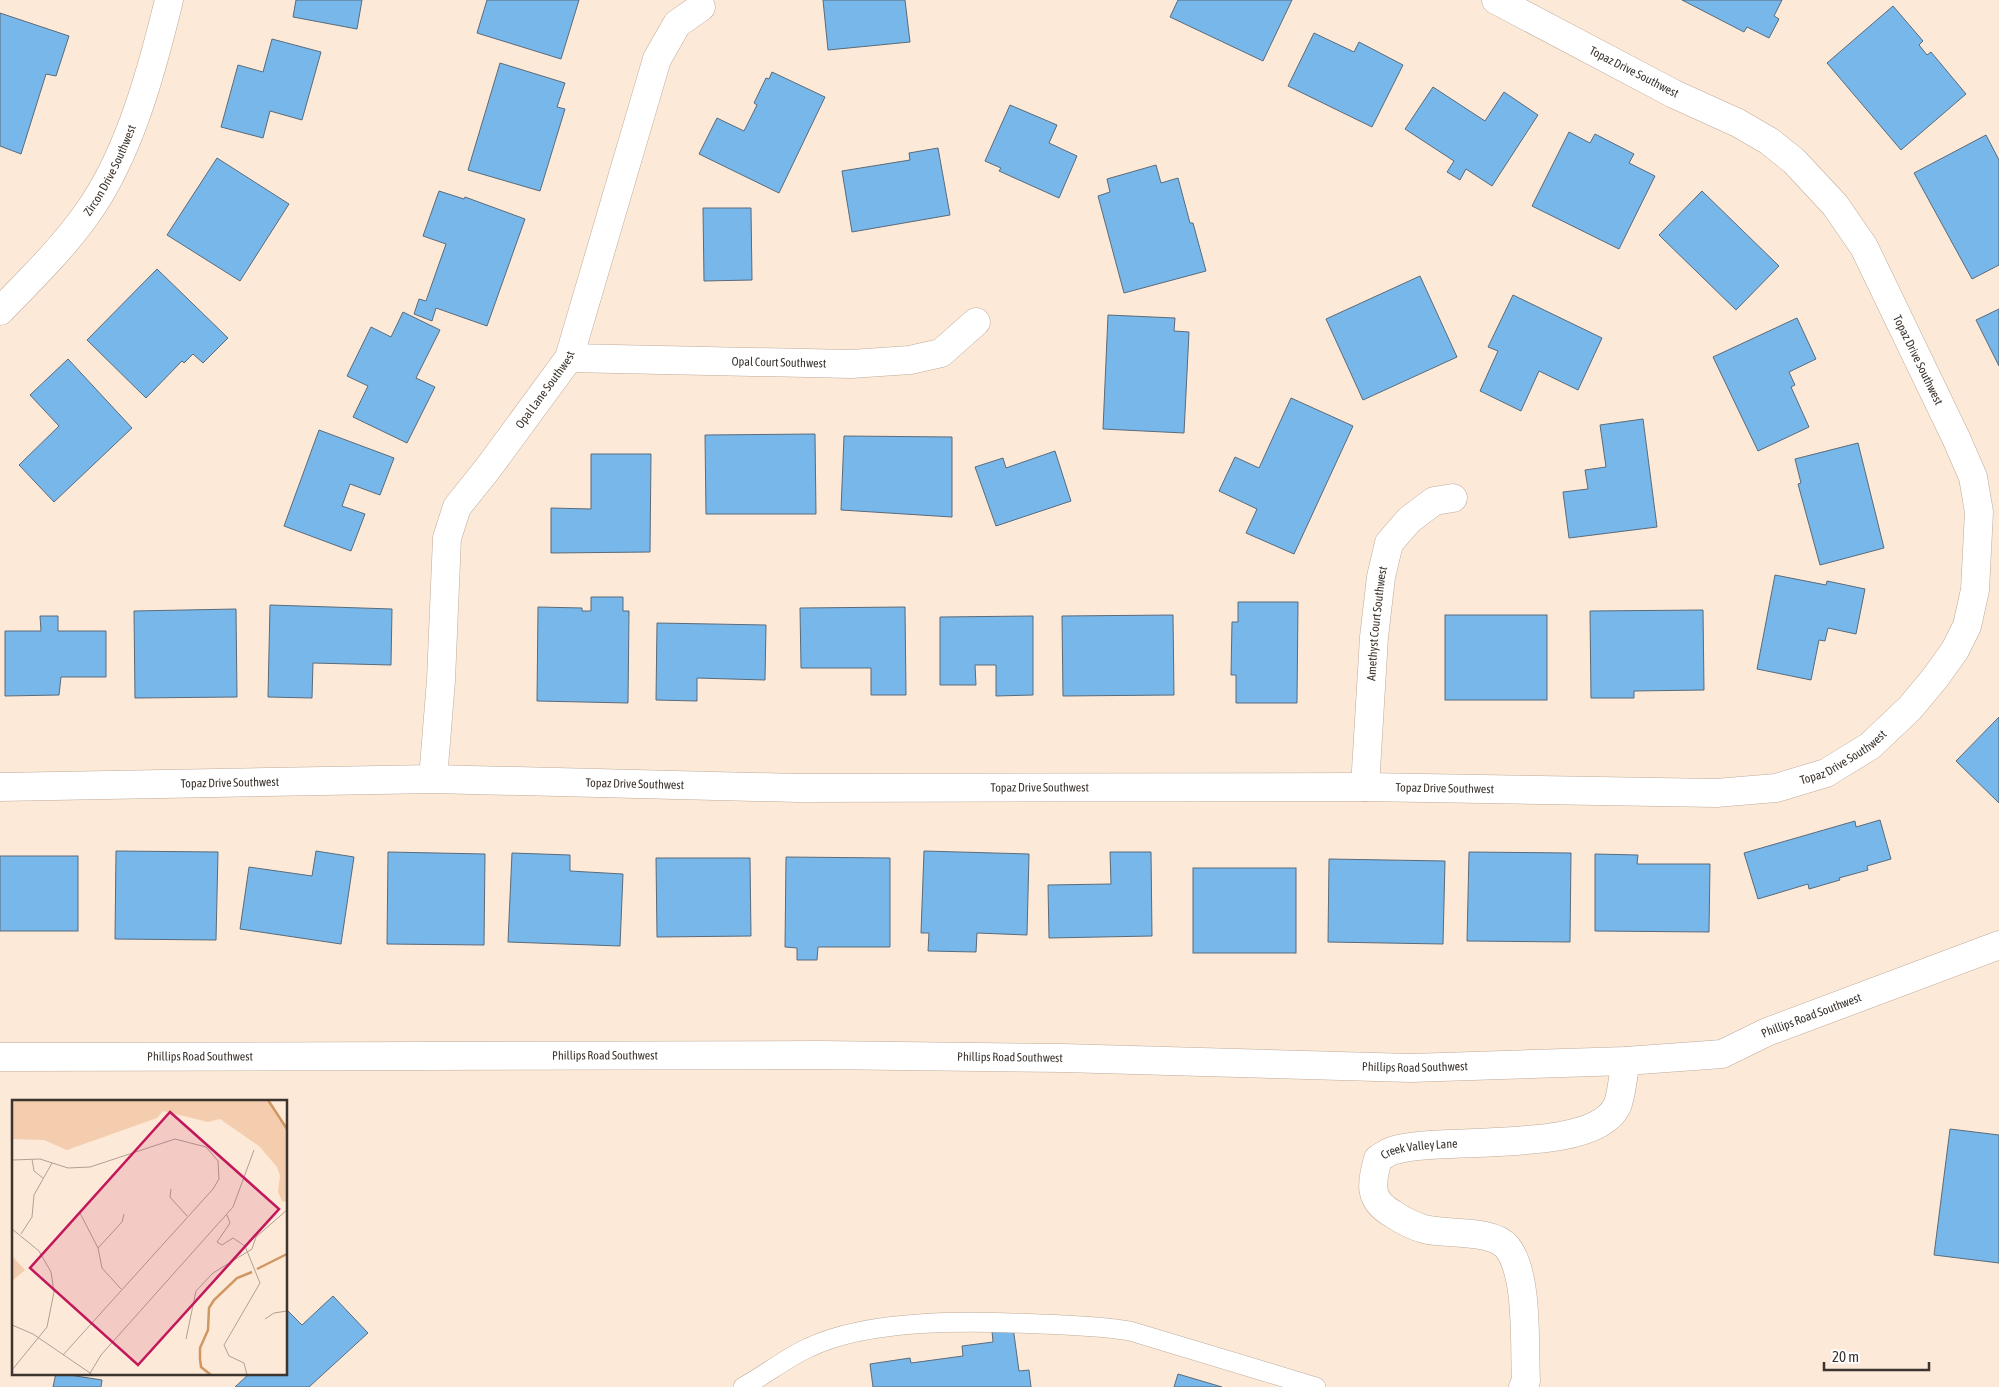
<svg xmlns="http://www.w3.org/2000/svg" width="1999" height="1387" font-family="'Asap Condensed',sans-serif">
  <style>
    .building { fill: #77b7ea; stroke: #5a6b7a }
    .lines { fill: none; stroke-linecap: round; stroke-linejoin: round }
    .service-casing { stroke: #beab9a; stroke-width: 20 }
    .minor-casing { stroke: #beab9a; stroke-width: 29 }
    .tertiary-casing { stroke: #beab9a; stroke-width: 29 }
    .service { stroke: #fff; stroke-width: 19 }
    .minor { stroke: #fff; stroke-width: 28 }
    .tertiary { stroke: #fff; stroke-width: 28 }
    .labels { text-anchor: middle; stroke-width: 4; stroke-linejoin: round; paint-order: stroke }
    .street-label { font-size: 12px; fill: #3c342e; stroke: #fff }
    .inset-river { fill: none; stroke: #d19762; stroke-width: 2.5 }
    .inset-road { fill: none; stroke: #b0a194; stroke-width: 1 }
    .view { fill: #c2185b; fill-opacity: 0.15; stroke: #c2185b; stroke-width: 2.5 }
    .inset-edge { fill: none; stroke: #3c342e; stroke-width: 2.5 }
  </style>
  <rect width="100%" height="100%" fill="#fde9d8"/>
  <g class="building">
    <path d="M296,0h66l-5,29 -64,-12z"/>
    <path d="M487,0h92l-18,59 -84,-26z"/>
    <path d="M823,0h82l5,42 -82,8z"/>
    <path d="M1178,0h114l-29,61 -93,-44z"/>
    <path d="M1682,0h100l-8,16 5,3 -10,19 -22,-11 -3,5z"/>
    <path d="M1893,6l30,35 -4,4 8,10 4,-3 35,42 -65,56 -74,-87z"/>
    <path d="M0,13l69,23 -13,40 -10,-2 -25,80 -21,-8z"/>
    <path d="M1314,33l40,19 5,-10 44,23 -31,62 -84,-41z"/>
    <path d="M272,39l49,13 -19,68 -32,-9 -7,27 -42,-11 17,-62 25,7z"/>
    <path d="M500,63l65,20 -8,24 8,2 -25,82 -72,-21z"/>
    <path d="M772,72l53,25 -46,96 -80,-39 18,-36 27,13 13,-26 -3,-2 12,-25 3,1z"/>
    <path d="M1433,87l52,34 19,-29 34,23 -46,71 -26,-17 -6,11 -13,-8 7,-11 -49,-32z"/>
    <path d="M1010,105l47,20 -8,18 28,13 -18,42 -60,-27 2,-3 -16,-7z"/>
    <path d="M1569,132l21,11 5,-9 39,20 -5,9 26,13 -36,73 -87,-43z"/>
    <path d="M1986,135l13,25v105l-27,14 -58,-106z"/>
    <path d="M938,148l12,67 -98,17 -10,-61 68,-11 -1,-7z"/>
    <path d="M217,158l72,46 -49,77 -73,-46z"/>
    <path d="M1156,165l5,18 17,-5 12,45h3l13,48 -82,22 -26,-97 12,-4 -3,-13z"/>
    <path d="M439,191l25,8 1,-2 60,22 -38,107 -51,-18 -4,13 -18,-7 5,-15 7,2 20,-57 -23,-8z"/>
    <path d="M1702,191l77,75 -43,44 -77,-75z"/>
    <path d="M703,208h48l1,72 -48,1z"/>
    <path d="M157,269l71,69 -25,25 -10,-9 -9,9 -2,-2 -36,37 -59,-58z"/>
    <path d="M1420,276l37,81 -94,43 -37,-81z"/>
    <path d="M1513,295l89,43 -24,52 -39,-19 -18,40 -41,-20 18,-40 -10,-4z"/>
    <path d="M1999,309v57l-23,-46z"/>
    <path d="M403,312l37,18 -24,48 19,9 -28,56 -54,-26 15,-31 -21,-10 24,-49 20,10z"/>
    <path d="M1108,315l67,3 -1,13 15,1 -5,101 -81,-4z"/>
    <path d="M1797,318l19,41 -27,13 6,13 -4,2 18,40 -51,24 -45,-94z"/>
    <path d="M68,359l64,69 -78,74 -35,-37 40,-39 -29,-31z"/>
    <path d="M1291,398l62,28 -59,128 -48,-21 11,-24 -38,-18 16,-34 24,11z"/>
    <path d="M1643,419l14,108 -88,11 -6,-46 25,-3 -3,-19 21,-3 -6,-42z"/>
    <path d="M319,430l75,28 -14,37 -30,-11 -8,22 23,8 -14,37 -67,-25z"/>
    <path d="M815,434l1,80h-110l-1,-79z"/>
    <path d="M844,436l108,1v80l-111,-7z"/>
    <path d="M1858,443l26,105 -64,17 -22,-81 3,-1 -6,-24z"/>
    <path d="M1055,451l16,50 -75,25 -21,-59 28,-9 3,10z"/>
    <path d="M591,454h60l-1,98 -99,1v-45l40,1z"/>
    <path d="M1775,575l51,10 1,-4 38,8 -9,45 -28,-6 -3,13 -6,-1 -8,40 -54,-11z"/>
    <path d="M591,597h32v14h6l-1,92 -91,-2 1,-94 44,1v3h9z"/>
    <path d="M1238,602h60l-1,101h-61v-28h-5l1,-53h6z"/>
    <path d="M270,605l122,4 -1,56 -78,-2 -1,35 -44,-1z"/>
    <path d="M905,607l1,88h-35v-27h-70l-1,-60z"/>
    <path d="M236,609l1,88 -102,1 -1,-87z"/>
    <path d="M1703,610l1,80 -70,1v7h-43l-1,-87z"/>
    <path d="M1173,615l1,80 -111,1 -1,-80z"/>
    <rect x="1445" y="615" width="102" height="85"/>
    <path d="M40,616h18v15h48v46h-45l-2,18 -54,1v-65h36z"/>
    <path d="M1033,616v79l-37,1v-31h-21l1,20h-36v-68z"/>
    <path d="M657,623l109,2 -1,55 -68,-2v23l-41,-1z"/>
    <path d="M1999,717v86l-43,-42z"/>
    <path d="M1880,820l11,39 -24,7 1,4 -29,8 1,2 -31,9 -1,-5 -50,15 -14,-46 111,-32 1,6z"/>
    <path d="M116,851l102,1 -2,88 -101,-1z"/>
    <path d="M316,851l38,6 -13,87 -101,-15 9,-62 63,9z"/>
    <path d="M924,851l105,3 -2,81 -50,-2 -1,19 -48,-1 1,-18h-8z"/>
    <path d="M388,852l97,2 -1,91 -97,-1z"/>
    <path d="M1110,852h41l1,84 -103,2 -1,-53 63,-1z"/>
    <path d="M1469,852l102,1 -1,89 -103,-1z"/>
    <path d="M512,853l58,2v16l53,3 -3,72 -112,-4z"/>
    <path d="M1595,854l43,1 -1,9h73l-1,68 -114,-1z"/>
    <rect x="0" y="856" width="78" height="75"/>
    <path d="M786,857l104,1v89h-72l-1,13h-20v-12l-12,-1z"/>
    <path d="M656,858h94l1,78 -94,1z"/>
    <path d="M1329,859l116,2 -2,83 -115,-2z"/>
    <rect x="1193" y="868" width="103" height="85"/>
    <path d="M1950,1129l49,6v128l-65,-8z"/>
    <path d="M333,1296l35,37 -59,54h-74l15,-14h36v-64l16,16z"/>
    <path d="M1013,1327l6,44 10,-1 2,17h-158l-3,-23 40,-6 1,5 52,-7 -1,-10 31,-4 -1,-11z"/>
    <path d="M56,1373l46,7 -1,7h-48z"/>
    <path d="M1178,1374l44,13h-48z"/>
  </g>
  <g class="lines">
    <defs>
      <path id="service" d="M743,1387c22,-12 43,-29 65,-39 62,-30 164,-27 232,-24 30,1 60,2 90,7l186,56"/>
      <g id="minor">
        <path id="s1" d="M569,358l282,6 59,-4 31,-7 35,-31"/>
        <path id="s2" d="M433,779l8,-99 6,-142 10,-31 32,-40 80,-109 88,-299 20,-35 24,-17"/>
        <path id="s3" d="M0,787l433,-8 365,9 567,-1 351,6 60,-5 50,-15 44,-27 40,-38 25,-30 20,-28 12,-24 8,-36 4,-78 -6,-35 -17,-39 -92,-191 -29,-42 -41,-44 -25,-20 -31,-18 -64,-29 -178,-94"/>
        <path id="s4" d="M1365,787l9,-150 7,-60 8,-34 20,-23 25,-19 19,-3"/>
        <path id="s5" d="M0,1057l820,-2 243,3 348,10 215,-7 96,-7 45,-22 232,-87"/>
        <path id="s6" d="M1523,1387l3,-6c-2,-35 3,-107 -19,-134 -15,-18 -61,-12 -83,-18 -11,-3 -22,-9 -31,-15 -25,-14 -22,-31 -15,-55 5,-3 11,-8 17,-9 48,-14 199,5 222,-44 5,-11 6,-33 9,-45"/>
      </g>
      <g id="tertiary">
        <path id="s7" d="M0,311c30,-31 61,-61 86,-96 43,-59 66,-145 83,-215"/>
      </g>
    </defs>
    <use href="#service" class="service-casing"/>
    <use href="#minor" class="minor-casing"/>
    <use href="#tertiary" class="tertiary-casing"/>
    <use href="#service" class="service"/>
    <use href="#minor" class="minor"/>
    <use href="#tertiary" class="tertiary"/>
  </g>
  <g class="labels">
    <g class="street-label">
      <text transform="translate(1634 72) rotate(27)" y="4">Topaz Drive Southwest</text>
      <text dy="4" stroke="none"><textPath href="#s7" startOffset="180">Zircon Drive Southwest</textPath></text>
      <text transform="translate(1918 360) rotate(64)" y="4">Topaz Drive Southwest</text>
      <text dy="4" stroke="none"><textPath href="#s1" startOffset="210">Opal Court Southwest</textPath></text>
      <text dy="4" stroke="none"><textPath href="#s2" startOffset="421">Opal Lane Southwest</textPath></text>
      <text dy="4" stroke="none"><textPath href="#s4" startOffset="164">Amethyst Court Southwest</textPath></text>
      <text dy="4" stroke="none"><textPath href="#s3" startOffset="1851">Topaz Drive Southwest</textPath></text>
      <text dy="4" stroke="none"><textPath href="#s3" startOffset="230">Topaz Drive Southwest</textPath></text>
      <text dy="4" stroke="none"><textPath href="#s3" startOffset="635">Topaz Drive Southwest</textPath></text>
      <text dy="4" stroke="none"><textPath href="#s3" startOffset="1040">Topaz Drive Southwest</textPath></text>
      <text dy="4" stroke="none"><textPath href="#s3" startOffset="1445">Topaz Drive Southwest</textPath></text>
      <text dy="4" stroke="none"><textPath href="#s5" startOffset="1820">Phillips Road Southwest</textPath></text>
      <text dy="4" stroke="none"><textPath href="#s5" startOffset="605">Phillips Road Southwest</textPath></text>
      <text dy="4" stroke="none"><textPath href="#s5" startOffset="200">Phillips Road Southwest</textPath></text>
      <text dy="4" stroke="none"><textPath href="#s5" startOffset="1010">Phillips Road Southwest</textPath></text>
      <text dy="4" stroke="none"><textPath href="#s5" startOffset="1415">Phillips Road Southwest</textPath></text>
      <text dy="4" stroke="none"><textPath href="#s6" startOffset="372">Creek Valley Lane</textPath></text>
    </g>
  </g>
  <g transform="translate(12 1100)">
    <rect width="275" height="275" fill="#fde9d8"/>
    <path d="M0,0h256l19,29v73l-5,-1 -4,-9 2,-16 -3,-9 -18,-21 -39,-27 -12,3 -45,-11 -6,7 -90,32 -23,-10 -32,-1zM0,156l13,14 -13,11z" fill="#f3cdad"/>
    <path class="inset-river" d="M256,0l19,29M245,169l30,-15M199,275l-10,-8 -1,-8v-11l8,-18 1,-22 5,-8 23,-22 15,-6"/>
    <path class="inset-road" d="M20,59l2,12 9,7M0,60l28,-1 28,9 22,-1 85,-28 31,8 12,14 1,18 -6,10 -150,166M159,89l-1,8 17,19M68,113l18,35 4,20 19,21M215,115l3,8 -13,19 5,3 11,-7 12,8 15,37 -36,62 5,11 15,7 3,12M0,129l27,22 12,21 3,20 -7,35 -35,43M9,134l11,-17 2,-22 18,-32M86,148l24,-26 2,-8M253,219l9,-6 13,-2M0,225l21,9 60,41M174,239l10,-48 17,-18 39,-24 4,-12 31,-27M77,275l12,-20 132,-148 21,-57"/>
    <path class="view" d="M158,12l109,97 -141,156 -108,-97z"/>
    <rect width="275" height="275" class="inset-edge"/>
  </g>
  <path d="M1824 1362v8h105v-8" fill="none" stroke="#3c342e" stroke-width="2.5"/>
  <text x="1832" y="1362" font-size="15" fill="#3c342e" stroke="#ffffff" stroke-width="4" paint-order="stroke">20 m</text>
</svg>
